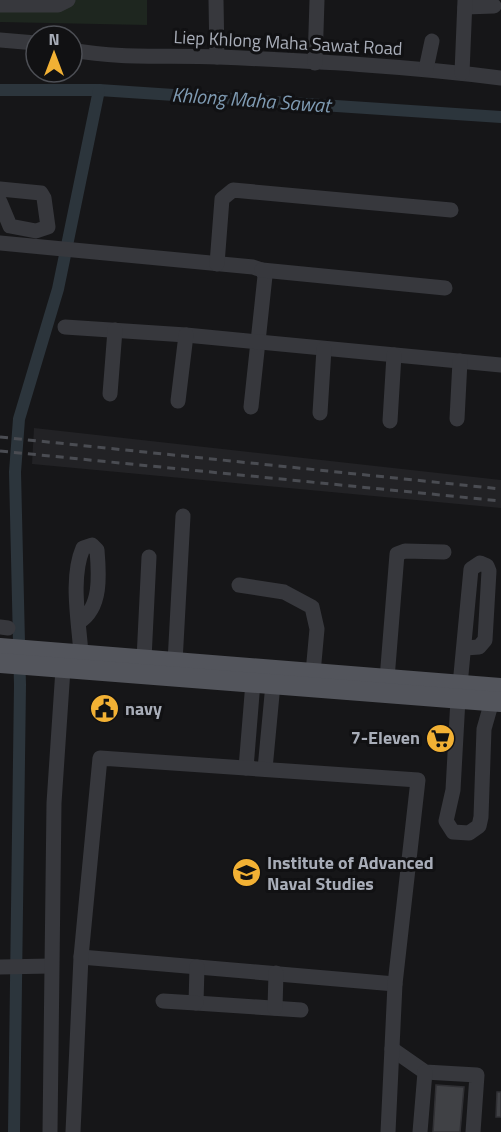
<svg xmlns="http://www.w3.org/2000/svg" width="501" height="1132" font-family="'Titillium Web',sans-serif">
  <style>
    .built { fill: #222225 }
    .green { fill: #1e261f }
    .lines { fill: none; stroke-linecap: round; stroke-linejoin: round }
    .canal { stroke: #2c353c; stroke-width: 12 }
    .building { fill: #404145; stroke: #303034; stroke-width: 1.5 }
    .minor { stroke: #37383d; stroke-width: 15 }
    .major { stroke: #53555c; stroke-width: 20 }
    .rail { stroke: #4a4c52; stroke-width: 3; stroke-dasharray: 8 6; stroke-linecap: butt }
    .labels { text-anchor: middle; stroke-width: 6; stroke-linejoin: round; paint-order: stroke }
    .street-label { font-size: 18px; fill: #a8adb8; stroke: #111113 }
    .poi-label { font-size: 18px; font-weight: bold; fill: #a8adb8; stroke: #111113; text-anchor: start }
    .water-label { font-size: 20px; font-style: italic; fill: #7f9bb3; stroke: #111113 }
  </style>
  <rect width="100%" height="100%" fill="#161618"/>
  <path class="built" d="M34,428l467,52v28l-469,-44z"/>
  <path class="green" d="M0,0h147v25l-147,-3z"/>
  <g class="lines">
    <g class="canal">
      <path d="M0,90h99l402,27"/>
      <path d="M14,1132l6,-447 -5,-213 4,-53 39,-130 41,-199"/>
    </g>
  </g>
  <g class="building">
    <path d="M436,1085l28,2 -4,45h-27z"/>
    <path d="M497,1092h4v25h-5z"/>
  </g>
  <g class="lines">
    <g class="minor">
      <path d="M216,0l1,57"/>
      <path d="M0,5h58l10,-5"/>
      <path d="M465,7l29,-1"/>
      <path d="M0,40l36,3"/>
      <path d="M72,50c48,9 97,5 146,7 94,4 189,9 283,21"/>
      <path d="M315,63l2,-63"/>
      <path d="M426,69l6,-28"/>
      <path d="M462,73l3,-73"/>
      <path d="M0,189l41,4 3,5 4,29 -12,4 -26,-5 -10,-24"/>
      <path d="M0,243l253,24 9,3 3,6 -14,131"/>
      <path d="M217,264l5,-65 11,-9 218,20"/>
      <path d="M262,270l183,18"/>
      <path d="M65,327l121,8 315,30"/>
      <path d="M110,394l5,-64"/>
      <path d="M178,401l8,-66"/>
      <path d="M320,413l4,-64"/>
      <path d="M457,419l3,-58"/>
      <path d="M390,421l4,-66"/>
      <path d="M239,585l45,7 28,15 5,22 -4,44"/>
      <path d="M79,622c23,-14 20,-48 18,-72l-5,-5 -9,3c-13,30 -4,74 -2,106"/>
      <path d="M0,627l8,1"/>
      <path d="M144,659l5,-102"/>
      <path d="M175,662l8,-146"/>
      <path d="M387,679l10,-125 8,-3 39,1"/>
      <path d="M460,685l11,-116 9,-6 7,3 2,5 -4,69 -6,7 -14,1"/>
      <path d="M458,699l-5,91 -7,31 7,11 16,1 10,-7 2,-9 3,-88 8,-28"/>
      <path d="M246,768l7,-86"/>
      <path d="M265,769l8,-85"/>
      <path d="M81,957l314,27"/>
      <path d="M0,967l51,-1"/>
      <path d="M197,967l-1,36 105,7"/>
      <path d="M163,1001l33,2"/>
      <path d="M275,1008l1,-35"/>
      <path d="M392,1049l33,23 52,3 -4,57"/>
      <path d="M50,1132l4,-329 9,-134"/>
      <path d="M73,1132l8,-175 19,-199 318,22 -23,204 -7,148"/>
      <path d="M420,1132l5,-60"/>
    </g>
    <g class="major">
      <path d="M0,648l501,40"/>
      <path d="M0,663l501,39"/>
    </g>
    <g class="rail">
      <path d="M0,437l501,52"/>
      <path d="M0,451l501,50"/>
    </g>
  </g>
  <defs>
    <symbol id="civic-disc" viewBox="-11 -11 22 22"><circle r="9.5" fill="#f2b134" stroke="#111113"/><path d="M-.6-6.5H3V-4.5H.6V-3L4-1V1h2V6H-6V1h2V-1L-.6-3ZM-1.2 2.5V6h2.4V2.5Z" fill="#111"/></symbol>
    <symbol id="supermarket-disc" viewBox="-11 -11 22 22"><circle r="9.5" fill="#f2b134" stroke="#111113"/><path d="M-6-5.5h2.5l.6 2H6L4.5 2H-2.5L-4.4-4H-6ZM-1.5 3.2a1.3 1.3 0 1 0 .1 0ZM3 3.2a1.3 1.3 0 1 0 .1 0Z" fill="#111"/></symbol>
    <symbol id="university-disc" viewBox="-11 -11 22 22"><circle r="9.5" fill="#f2b134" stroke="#111113"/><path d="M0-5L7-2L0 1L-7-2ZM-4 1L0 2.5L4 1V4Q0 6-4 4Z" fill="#111"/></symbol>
  </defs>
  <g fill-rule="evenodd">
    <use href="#civic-disc" x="88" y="692" width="33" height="33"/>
    <use href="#supermarket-disc" x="424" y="722" width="33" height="33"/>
    <use href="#university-disc" x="230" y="856" width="33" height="33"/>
  </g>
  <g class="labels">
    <g class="street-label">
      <text transform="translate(288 43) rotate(3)" y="6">Liep Khlong Maha Sawat Road</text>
    </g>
    <g class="poi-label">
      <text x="125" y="715">navy</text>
      <text x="420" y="744" text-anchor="end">7-Eleven</text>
      <text x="267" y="869">Institute of Advanced<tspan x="267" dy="21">Naval Studies</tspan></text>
    </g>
    <g class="water-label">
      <text transform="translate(251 100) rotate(4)" y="7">Khlong Maha Sawat</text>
    </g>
  </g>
  <g transform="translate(54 54)"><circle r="28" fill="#111113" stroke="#4d4f55" stroke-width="1.5"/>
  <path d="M0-4.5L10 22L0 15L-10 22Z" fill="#f2b134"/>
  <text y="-9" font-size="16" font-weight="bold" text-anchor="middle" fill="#a8adb8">N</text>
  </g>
</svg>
